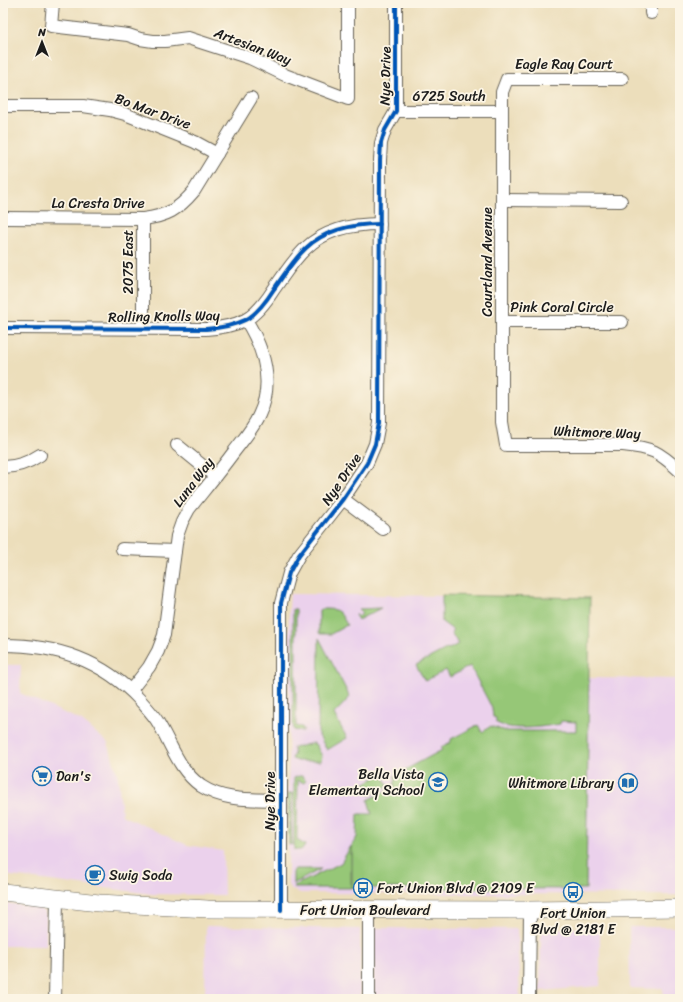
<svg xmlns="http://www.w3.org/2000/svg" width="683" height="1002" font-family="Sriracha,sans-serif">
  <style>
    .built { fill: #ebd1ec }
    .green { fill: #96c777; stroke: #59724a }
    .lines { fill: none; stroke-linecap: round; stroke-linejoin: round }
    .minor-casing { stroke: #656054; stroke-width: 14 }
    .secondary-casing { stroke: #656054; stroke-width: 18 }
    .minor { stroke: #fff; stroke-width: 12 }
    .secondary { stroke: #fff; stroke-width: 17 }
    .cycleway-casing { stroke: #fcf5e5; stroke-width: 6 }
    .cycleway { stroke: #0057b8; stroke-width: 4 }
    .labels { text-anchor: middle; stroke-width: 3.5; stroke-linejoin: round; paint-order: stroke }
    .street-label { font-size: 14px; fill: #1c1c1c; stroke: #fcf5e5 }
    .poi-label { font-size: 14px; fill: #1c1c1c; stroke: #fcf5e5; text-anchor: start }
  </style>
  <rect width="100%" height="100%" fill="#fcf5e5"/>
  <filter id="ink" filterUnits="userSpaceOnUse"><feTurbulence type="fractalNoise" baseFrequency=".025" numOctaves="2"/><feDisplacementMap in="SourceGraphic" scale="8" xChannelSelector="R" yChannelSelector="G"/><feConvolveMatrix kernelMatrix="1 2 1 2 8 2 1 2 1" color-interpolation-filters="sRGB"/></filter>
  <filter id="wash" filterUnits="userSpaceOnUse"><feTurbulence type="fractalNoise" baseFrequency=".012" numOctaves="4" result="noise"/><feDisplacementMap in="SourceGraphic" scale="16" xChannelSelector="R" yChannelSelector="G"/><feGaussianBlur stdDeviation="0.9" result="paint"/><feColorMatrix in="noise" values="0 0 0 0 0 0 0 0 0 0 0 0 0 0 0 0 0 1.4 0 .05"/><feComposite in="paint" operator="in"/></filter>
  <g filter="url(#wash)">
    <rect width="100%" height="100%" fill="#ecdebb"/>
    <g class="built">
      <path d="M290,594l300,4 -1,80 91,1v216l-379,-2 -9,-3 -4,-5 1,-276z"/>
      <path d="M3,665h18l-1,28 62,28 26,22 10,33 4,39 65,30 36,6 1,44 -72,-1 -149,-19z"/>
      <path d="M3,903l35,4 5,4 3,4v31h-43z"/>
      <path d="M206,926l154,3v69l-155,1z"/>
      <path d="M600,927v59l-60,5 1,-59 3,-3z"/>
      <path d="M629,927h51v72h-16l-1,-10 -33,-1z"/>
      <path d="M374,928l143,1 3,70h-146z"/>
    </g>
    <g class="green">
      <path d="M442,595l148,3 -4,291 -234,-1v-43l5,-8 1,-23h14l-4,-14 27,-14 -1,-2 2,-5 -2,-3 48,-26 -1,-3 10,-5v-3l27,-14 4,7 9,-6 14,5h71v-9l-15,-1 -1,3c-18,3 -49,8 -65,-2l1,-1v-3l-3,-1 -1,-9 -22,-42 -20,11 -4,-7 -21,11 -9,-16 32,-17 1,1 9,-5 -7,-12 2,-2 -11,-8z"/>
      <path d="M381,608l-23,12 -3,-5 1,-1 3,3 3,-4 -3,-4z"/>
      <path d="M293,609h3v117l6,1 1,2v2l-9,-1 -1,-5z"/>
      <path d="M321,609c18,0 18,1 26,16l-16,9h-11l-1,-1v-23z"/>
      <path d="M319,638l31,59 -16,17 13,24 -20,12 -9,-16z"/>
      <path d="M313,743l3,2 6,11 -1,5h-23l-6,-2 2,-6 -1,-5z"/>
      <path d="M382,774l6,12 -18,9 -6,-11z"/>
      <path d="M299,776h3l4,5 -2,2 -6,-3 -1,60 8,5c-2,6 -6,5 -11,5 0,-24 0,-48 0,-72z"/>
      <path d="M292,793l-1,31 1,20 -3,1 -1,-51z"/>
      <path d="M351,846v42h-58l1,-2 47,-23z"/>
      <path d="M295,869h26l-28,15v-13z"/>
    </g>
  </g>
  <g filter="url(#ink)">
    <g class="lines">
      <defs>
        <g id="minor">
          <path d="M53,3l-2,23 77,9 12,4 13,2h12l23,-3 62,20 35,17 63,24v-96"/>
          <path d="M651,3v10"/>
          <path d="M622,79h-115l-5,13v330l4,23h117c29,3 35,6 57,26"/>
          <path d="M3,106h80l27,4 15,4 70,28 22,12"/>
          <path d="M396,111h106"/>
          <path d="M502,200l119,1"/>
          <path d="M3,218l140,1c24,-3 35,-9 51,-28l57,-93"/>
          <path d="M143,219v109"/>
          <path d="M502,322h120"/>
          <path d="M3,328l203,1c14,-1 27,-3 39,-9 12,-6 22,-20 29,-31 10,-14 19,-29 32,-41 20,-19 48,-24 74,-24"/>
          <path d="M177,445l38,31"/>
          <path d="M3,467c14,0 25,-4 37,-12"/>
          <path d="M343,499l40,30"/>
          <path d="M122,549l53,2"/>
          <path d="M3,645c54,0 99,15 137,55 6,7 14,15 19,24 13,22 20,46 42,62 24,16 53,13 80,14"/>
          <path d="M131,690l18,-23 9,-16 6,-16 13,-99 5,-14 7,-13c15,-19 30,-37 44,-56 9,-12 20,-24 26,-38 16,-33 5,-66 -13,-95"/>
          <path d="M281,910v-307l8,-30 10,-18 44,-56 24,-36 8,-19 4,-21 1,-263 1,-17 4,-13 11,-19v-108"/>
          <path d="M55,999l2,-100"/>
          <path d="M369,999v-89"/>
          <path d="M529,999l1,-89"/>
        </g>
        <path id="secondary" d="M3,892l96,11 109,6 322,1 150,-2"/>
      </defs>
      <use href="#minor" class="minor-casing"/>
      <use href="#secondary" class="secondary-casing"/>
      <use href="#minor" class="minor"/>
      <use href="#secondary" class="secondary"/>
      <defs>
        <g id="cycleway">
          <path d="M3,328l203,1c14,-1 27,-3 39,-9 12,-6 22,-20 29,-31 10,-14 19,-29 32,-41 20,-19 48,-24 74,-24"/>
          <path d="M281,910v-307l8,-30 10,-18 44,-56 24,-36 8,-19 4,-21 1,-263 1,-17 4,-13 11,-19v-108"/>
        </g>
      </defs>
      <use href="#cycleway" class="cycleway-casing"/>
      <use href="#cycleway" class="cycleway"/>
    </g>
  </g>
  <defs>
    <symbol id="supermarket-ring" viewBox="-11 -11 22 22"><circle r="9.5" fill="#fcf5e5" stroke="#1f6fb2" stroke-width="1.5"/><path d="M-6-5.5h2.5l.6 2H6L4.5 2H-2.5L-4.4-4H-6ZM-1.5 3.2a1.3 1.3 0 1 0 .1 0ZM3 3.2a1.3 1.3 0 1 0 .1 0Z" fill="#1f6fb2"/></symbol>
    <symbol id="school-ring" viewBox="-11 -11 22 22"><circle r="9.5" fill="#fcf5e5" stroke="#1f6fb2" stroke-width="1.5"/><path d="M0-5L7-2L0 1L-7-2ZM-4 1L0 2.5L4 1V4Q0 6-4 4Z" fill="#1f6fb2"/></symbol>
    <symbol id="library-ring" viewBox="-11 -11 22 22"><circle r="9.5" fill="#fcf5e5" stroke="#1f6fb2" stroke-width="1.5"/><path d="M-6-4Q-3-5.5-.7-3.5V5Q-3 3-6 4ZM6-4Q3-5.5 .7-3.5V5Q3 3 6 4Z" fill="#1f6fb2"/></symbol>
    <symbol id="cafe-ring" viewBox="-11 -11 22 22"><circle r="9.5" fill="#fcf5e5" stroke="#1f6fb2" stroke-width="1.5"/><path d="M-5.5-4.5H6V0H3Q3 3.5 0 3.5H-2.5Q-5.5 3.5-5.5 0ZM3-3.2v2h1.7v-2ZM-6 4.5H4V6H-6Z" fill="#1f6fb2"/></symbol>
    <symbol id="bus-ring" viewBox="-11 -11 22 22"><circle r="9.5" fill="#fcf5e5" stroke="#1f6fb2" stroke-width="1.5"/><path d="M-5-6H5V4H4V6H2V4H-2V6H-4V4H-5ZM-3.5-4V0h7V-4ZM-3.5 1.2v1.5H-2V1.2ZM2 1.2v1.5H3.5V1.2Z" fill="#1f6fb2"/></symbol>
  </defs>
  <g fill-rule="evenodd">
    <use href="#supermarket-ring" x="31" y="765" width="22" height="22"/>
    <use href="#school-ring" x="427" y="771" width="22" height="22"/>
    <use href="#library-ring" x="617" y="772" width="22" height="22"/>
    <use href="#cafe-ring" x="84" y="864" width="22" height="22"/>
    <use href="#bus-ring" x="352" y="877" width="22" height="22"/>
    <use href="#bus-ring" x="562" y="881" width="22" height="22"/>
  </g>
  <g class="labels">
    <g class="street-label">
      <text transform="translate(253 46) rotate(21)" y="5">Artesian Way</text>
      <text x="564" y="69">Eagle Ray Court</text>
      <text transform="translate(385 76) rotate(-89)" y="5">Nye Drive</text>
      <text x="449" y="101">6725 South</text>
      <text transform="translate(153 111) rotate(20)" y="5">Bo Mar Drive</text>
      <text x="98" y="208">La Cresta Drive</text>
      <text transform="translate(128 262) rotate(-90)" y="5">2075 East</text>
      <text transform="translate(487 262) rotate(-90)" y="5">Courtland Avenue</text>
      <text x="562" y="312">Pink Coral Circle</text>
      <text transform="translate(164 316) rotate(-1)" y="5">Rolling Knolls Way</text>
      <text transform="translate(597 432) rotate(2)" y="5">Whitmore Way</text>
      <text transform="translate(341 479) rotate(-56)" y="5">Nye Drive</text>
      <text transform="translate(193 482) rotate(-53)" y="5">Luna Way</text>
      <text transform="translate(270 801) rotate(-90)" y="5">Nye Drive</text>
      <text x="365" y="915">Fort Union Boulevard</text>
    </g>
    <g class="poi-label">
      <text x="424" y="779" text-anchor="end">Bella Vista<tspan x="424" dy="16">Elementary School</tspan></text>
      <text x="56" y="781">Dan's</text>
      <text x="614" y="788" text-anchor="end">Whitmore Library</text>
      <text x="109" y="880">Swig Soda</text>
      <text x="377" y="893">Fort Union Blvd @ 2109 E</text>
      <text x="573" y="918" text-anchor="middle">Fort Union<tspan x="573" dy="16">Blvd @ 2181 E</tspan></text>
    </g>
  </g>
  <rect width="683" height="1002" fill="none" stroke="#fcf5e5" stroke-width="16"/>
  <g transform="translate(42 42)" stroke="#fcf5e5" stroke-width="3" paint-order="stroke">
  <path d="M0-3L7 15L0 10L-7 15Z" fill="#1c1c1c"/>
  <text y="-6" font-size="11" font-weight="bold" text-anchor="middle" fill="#1c1c1c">N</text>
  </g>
</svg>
